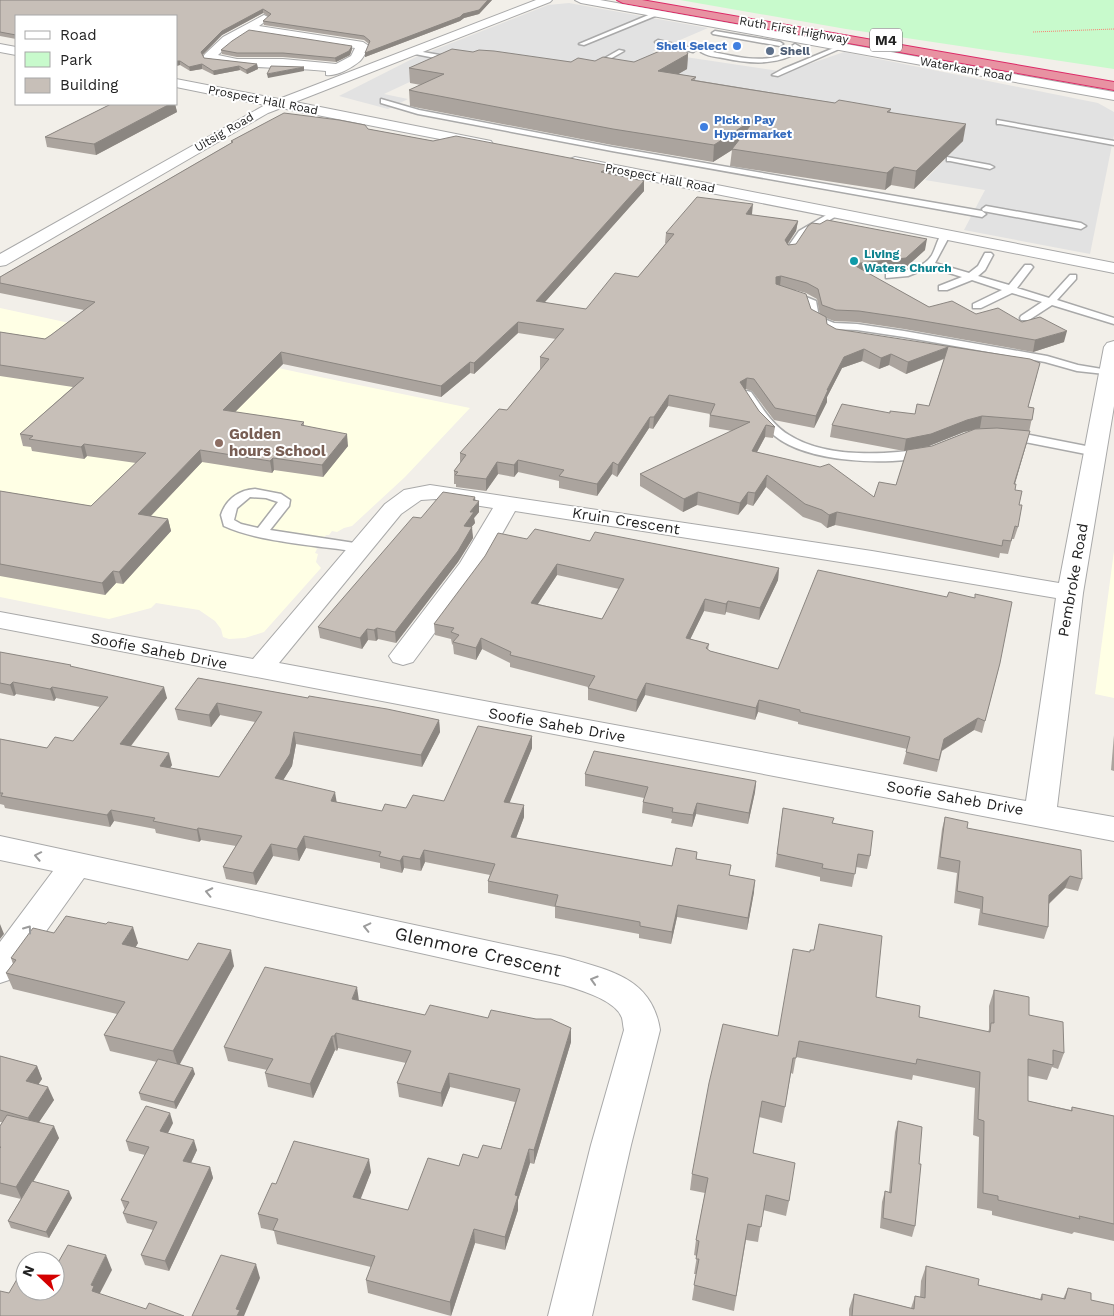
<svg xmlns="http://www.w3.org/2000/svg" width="1114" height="1316" font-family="'Work Sans',sans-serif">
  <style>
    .education { fill: #ffffe5 }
    .park { fill: #c8facc }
    .parking { fill: #e2e2e2 }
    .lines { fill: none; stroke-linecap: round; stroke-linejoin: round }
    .lane-casing { stroke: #a9a9a9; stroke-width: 3 }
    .street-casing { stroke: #a9a9a9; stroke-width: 2 }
    .highway-casing { stroke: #dc2a67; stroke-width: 2 }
    .path { stroke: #fa8072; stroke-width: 1; stroke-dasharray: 1 1; stroke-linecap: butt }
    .lane { fill: #fff; fill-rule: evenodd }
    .street { fill: #fff; fill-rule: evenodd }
    .highway { fill: #e892a2; fill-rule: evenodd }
    .wall { fill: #aba49e; fill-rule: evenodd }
    .shaded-wall { fill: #8b8681 }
    .building { fill: #c7bfb8; stroke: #8b8681; fill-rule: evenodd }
    .oneway { stroke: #9c9c9c }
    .shop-dot { fill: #3f7fe0; stroke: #fff; stroke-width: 2 }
    .service-dot { fill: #5c6f8a; stroke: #fff; stroke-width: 2 }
    .culture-dot { fill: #0f9aa8; stroke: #fff; stroke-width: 2 }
    .education-dot { fill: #8d6e63; stroke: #fff; stroke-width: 2 }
    .labels { text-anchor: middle; stroke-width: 4; stroke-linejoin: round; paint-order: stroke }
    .far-street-label { font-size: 12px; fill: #222; stroke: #fff }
    .far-shop-label { font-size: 12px; font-weight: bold; fill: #366cbe; stroke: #fff; text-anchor: end }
    .far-service-label { font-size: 12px; font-weight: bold; fill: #4e5e75; stroke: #fff; text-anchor: start }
    .far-culture-label { font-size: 12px; font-weight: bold; fill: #0d838f; stroke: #fff; text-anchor: start }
    .shield { fill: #fff; stroke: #646464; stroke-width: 1 }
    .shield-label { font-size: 14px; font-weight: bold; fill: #222 }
    .education-label { font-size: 15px; font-weight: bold; fill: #785e54; stroke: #fff; text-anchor: start }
    .street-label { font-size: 15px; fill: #222; stroke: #fff }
    .near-street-label { font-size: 18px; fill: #222; stroke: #fff }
  </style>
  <rect width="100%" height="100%" fill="#f2efe9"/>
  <g class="education">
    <path d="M0,308l320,69 150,31 -65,69 -53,49 -8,2 -7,4 -5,-1 -3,4h-3l-10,13 1,1 -2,4 3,1 -2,8 5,6 -57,64 -19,6 -16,1 -6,-2 -2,-8 -6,-8 -16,-11 -43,-7 -5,5 -42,11 -109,-22z"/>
    <path d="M1114,551v147l-19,-4z"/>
  </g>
  <path class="park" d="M680,0h434v69l-268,-40z"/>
  <path class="parking" d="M569,3l139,25 -56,24 134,20 58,-20 254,51 16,9v23l-24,119 -126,-24 21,-40 -60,-10 38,-39 -77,-16 -425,-67 -77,36 24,5 -20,10 -49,-13 77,-39 132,-52z"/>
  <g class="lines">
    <defs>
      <g id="lane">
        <path d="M658,11l2,3 -76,31 -5,-1z"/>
        <path d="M715,31l65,11 3,2 -3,2 -67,-12 -1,-1z"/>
        <path d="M658,40l37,9 1,1 -3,2 -37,-9 -1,-1z"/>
        <path d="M795,44l7,4v2c-25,16 -51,14 -79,8 -7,-1 -16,-2 -22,-6l3,-2c30,6 63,17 91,-1l-3,-3z"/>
        <path d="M841,45l5,1 -68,30 -6,-1 11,-6z"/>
        <path d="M412,50l33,6 3,2 -3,2 -35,-7v-2z"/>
        <path d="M619,50l5,1 -30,17 -5,-1z"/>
        <path d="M381,99l38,11 193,37 370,64 4,3 -4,3 -370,-66 -194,-37 -37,-11z"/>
        <path d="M997,120l117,21v4l-114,-21h-3z"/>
        <path d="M947,157l43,8 4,2 -4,2 -40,-8h-3z"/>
        <path d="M986,206l95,17 5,3 -5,3 -98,-18 -1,-2z"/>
        <path d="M835,210l4,3 -1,2 -33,20 -12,18h-6l-2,-2 14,-20z"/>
        <path d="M945,232l5,3 -15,28 34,10 9,-7 7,-13h6l2,2 -8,15 -7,6 31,9 16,-20h6l2,2 -16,21 32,10 21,-23h6v4l-19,21 57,18v6l-62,-19 -23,15h-8l-1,-2 1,-2 21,-14 -30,-9 -31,15h-8v-4l29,-14 -30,-10 -25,10h-8v-4l23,-9 -32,-10 -22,9 -22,2v-4c15,-4 36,-3 46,-19 4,-7 5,-15 10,-22z"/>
        <path d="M791,291l25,10 3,16 15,6 23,1 47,7 143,25 31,9 36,6v4l-37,-4 -32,-9 -141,-25 -47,-7 -24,-1 -22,-8 -4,-6v-10l-21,-11z"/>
        <path d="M747,391l4,1c11,15 21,33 38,43 30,19 74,20 109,17 9,0 27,-6 33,1l-2,3c-40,10 -121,7 -154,-20 -14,-11 -24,-27 -34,-42z"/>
        <path d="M1009,431l87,17 6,4 -6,4 -91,-18 -2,-3z"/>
        <path d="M255,489l26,5 9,6 -1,6 -19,24 91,14 7,4 -7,4c-39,-6 -103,-10 -137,-26l-3,-11c5,-16 18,-25 34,-26zM250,497l16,1 12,4 -20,26 -17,-4 -7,-4 3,-12z"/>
      </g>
      <g id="street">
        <path d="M536,0h16l-2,2 -255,100 191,38 5,1 2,3 -2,3 -5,1 -205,-40 -13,5 -262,152 -6,1v-12l265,-149 -89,-18v-8l103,20z"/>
        <path d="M575,0h25l514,92v8l-533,-97z"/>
        <path d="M264,15l6,3 -11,8 104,16 6,4c-2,4 -5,11 -9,15 -7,6 -24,16 -34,14v-4c-41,-4 -82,-2 -121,-11l-2,-3 2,-3 18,-17zM249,32l106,16 -4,8 -15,8 -53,-5h-46l-19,-4 13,-12z"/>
        <path d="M0,44l16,3v8l-16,-3z"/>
        <path d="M575,157l539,106v10l-544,-108 -3,-3 3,-3z"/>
        <path d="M1114,341v65l-31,187 -26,214 57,10v24l-1114,-213v-16l253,47 132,-155 19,-14 26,-5 442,66 187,32 45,-236 3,-4zM436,499l57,9 -33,55 -71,93 4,6 10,3 10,-3 71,-96 31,-55 357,56 184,31 -30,203 -747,-138 122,-149 20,-14z"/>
        <path d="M0,836l564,121c44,13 88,20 96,73l-29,115 -39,171h-44l43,-171 33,-115c-1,-4 -1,-8 -2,-12 -6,-18 -42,-28 -58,-33l-480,-107 -72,101 -12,4v-41l53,-71 -53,-11z"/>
      </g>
      <path id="highway" d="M617,0h25l472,82v8l-491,-87z"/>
    </defs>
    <use href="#lane" class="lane-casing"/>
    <use href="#street" class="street-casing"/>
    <use href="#highway" class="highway-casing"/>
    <path class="path" d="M1033,32l81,-3"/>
    <use href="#lane" class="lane"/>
    <use href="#street" class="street"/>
    <use href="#highway" class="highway"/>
  </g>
  <g class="wall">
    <path d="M0,0h492l-13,14 -15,4 -4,3 -95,36v-4l4,-9 -5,-4 -100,-15 -1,-4 6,-4 -6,-4 -41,22 -19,20 1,3 53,6 1,5 -11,5 -7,-4 -26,5 -12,-6 -12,2 -10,-6 -4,1v-50h-160v23l-16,-3z"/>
    <path d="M352,46v3l-2,6 -14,7 -53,-5h-46l-15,-3 -1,-4z"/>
    <path d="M473,52l98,10 24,-1 39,1 54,-8 -1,15 -9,5 18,3 -1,3 140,23 56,6 -1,3 73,29 -49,48 -23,-4 -6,5 -155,-24 2,-16 -19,12 -101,-17 -193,-37 -9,-2 -1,-16 12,-5 -11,-2 -1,-15z"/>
    <path d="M111,104h64l2,8 -81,43 -49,-8 -2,-10z"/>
    <path d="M368,129l65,12 178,25v8l33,17 -100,112 42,6 52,-32 28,-34h-1l1,-10 86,-19v1l46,6 -2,10 -8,13v1l137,5 -21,19 -37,4 62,34 93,15 42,20 -31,10 -129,-23 -47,-7 -23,-1 -8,-3 1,6 9,5 201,46 -9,32 6,1 -7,34 -12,42v6l4,15 -1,22 -4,12h-2l-4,15 -8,-1 -1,5 -164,-33 -8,3 -6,-5 -18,-6 -37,-30 -13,19 -6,-2 -9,11 -41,-10 -14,7 -43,-26v-12l92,-43 -23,-4 1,-13 -42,-8 -15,23 -4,-1 -32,49 -5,-3 -15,22 -38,-8v-7l-41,-9 -4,5 -16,-3 -12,17 -30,-4v-3h-2v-13l6,-8v-10l47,-43 34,-41h-1v-12l16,-18 -38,-6 -44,41 -4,-1 -29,24 -158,-33 -48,48 69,10v4l44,20 -25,31 -49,-7 -2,3 -70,-11 -51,54 17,3 3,12 -48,53 -7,-1 -11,12 -105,-19v-85l91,15 45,-43 -49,-7 -3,3 -52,-8 -1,-4 -8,-1 -3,-12 53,-47 -73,-11v-44l45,7 6,-4 33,-25 -84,-17v-16l231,-134v-2zM795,290l11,3 11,6 3,16 -9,-6zM944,359l-15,47 -14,8 -25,-1 -58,12 -2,12 74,14 3,-1 -11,35 -22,12 -117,-45 8,-15 8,1 2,-11 -16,-16 -14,-21 1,-1 6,2 22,29 40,8 13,-26v-5l15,-29 20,-7 17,8 10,-4 17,9zM973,430l-41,16h-3l35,-14z"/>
    <path d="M475,500l4,12 -5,6 1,5 -4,4 2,11 -15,24 -62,81 -18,-4 -2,2 -8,-1 -6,9 -42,-11 -2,-11 103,-109z"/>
    <path d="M527,539l63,2 189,27 -1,12 -19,40 -33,-8 -1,3 -21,-4 -14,28 19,5 -1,6 2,1 68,18 222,-6 -18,70 -8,-3 -32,21 -5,21 -34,-8 4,-15 -109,-25v-2l-40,-10 -3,8 -110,-25 -9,17 -48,-12v-13l-78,-20v-4l-28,-14 -6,11 -22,-6 -1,-9 -1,-1 -1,-5 -16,-4 -1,-11zM557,575l62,14 -17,30 -64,-15z"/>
    <path d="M0,652l72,15 95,31 -36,48 41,19 -2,3 49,9 36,-55 -35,-7 -9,12 -33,-7 -3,-11 23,-31 110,20 131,22 1,12 -18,35 -126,-23 -4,22 -9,14 54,22 45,9 24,-3 38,-7 88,-65v12l-23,55 15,14 -8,21 156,28 25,-14 -1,7 34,16 24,17 -7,38 -70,-13 -6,27 -32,-6v-4l-84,-16v-11l-67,-14v-12l2,-6 -65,-13 -4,9 -17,-3 -2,5 -22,-5v-5l-74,-15 -7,13 -26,-5 -17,29 -30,-6 -3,-12 13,-21 -35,-6 -2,2 -43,-9 -1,-4 -41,-8 -4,6 -105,-19 -1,-3 -4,-1v-65l47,9 26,-7 27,-34 -44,-9 -2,3 -38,-7 -2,2 -14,-3z"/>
    <path d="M1114,735v36l-3,-1z"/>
    <path d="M585,774l171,7 -1,11 -7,32 -52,-10 -4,13 -21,-4 1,-4 -30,-6 1,-11 1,-4 -59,-12z"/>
    <path d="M783,808l50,15 37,33 -3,13 -11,-2 -4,20 -32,-6v-4l-45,-10z"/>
    <path d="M945,817l22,11 115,51 -4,12 -13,-3 -16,16 -1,23 -4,12 -66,-14 2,-16 -26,-6 3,-30 -20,-4 5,-40z"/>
    <path d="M54,933l84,10 -3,5 53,12 46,6 -54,98 15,10 -19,35 -35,-9 -2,-7 18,-31 -47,-11 -6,-16 13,-21 -104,-25 -7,-16 7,-9 -2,-6z"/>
    <path d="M994,990l35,25 35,38 -6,16 -6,-2 -5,13 -19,-4v25l43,9 1,-3 42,9v125l-40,-9 -2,2 -80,-19v-4l-15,-3 2,-71 -6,-2 2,-47 -62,-13 -1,5 -116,-23 -3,17 -2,-1 -9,50 -23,-6 -6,36 36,48 -3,15 -23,-6 -5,32 -12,-2 -12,71 -42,-11 4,-26h-2l3,-18 -3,-1 2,-15 9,-47 -15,-3 2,-16 86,-138 98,-39 43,20 69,15 1,-3v-23z"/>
    <path d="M359,1000l66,15 146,27 -37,122 -4,-1 -12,37v10l-13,40 -30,-7 -24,73 -83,-23 -2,-13 5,-13 -94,-23 -3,-13 -13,-3 -3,-14 18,-30 95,-12 -11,27 48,11 51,-44 42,-17 14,-47 -65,-15 -8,20 -43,-10 -2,-14 9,-20 -68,-15 -1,3 -2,-1 -22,48 -45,-11 -3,-14 2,-3 -39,-9 -4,-14z"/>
    <path d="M0,1056l37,10 5,13 -4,5 16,16 -15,22 20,16 -26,44 39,16 -23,40 -38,-10 -3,-7 13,-22 -21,-5v-68l2,-4h-2z"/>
    <path d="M898,1121l17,105 -3,11 -32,-9 2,-26 3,-11 4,1 6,-60z"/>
    <path d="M173,1123l-5,10 29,17 -6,13 19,4 3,11 -44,93 -24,-6 -4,-10 12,-25 -26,-7 -4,-10 2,-3 -4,-10 24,-45 -16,-4 -3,-10z"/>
    <path d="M926,1266l52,19 62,14 2,-5 21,5 5,-11 23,12 23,16h-265v-7l5,-15 57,14 4,-12 5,1 1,-16z"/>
  </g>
  <g class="shaded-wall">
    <path d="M488,0h4l-13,14 -15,4 -4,3 -95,36v-4l98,-39z"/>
    <path d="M263,9v4l-41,22 -21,21v-4l21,-21z"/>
    <path d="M352,46v3l-2,6 -14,7 -1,-4z"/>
    <path d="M688,54l-1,15 -29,17v-15z"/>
    <path d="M176,61h4v4l-4,1z"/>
    <path d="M202,64v5l-12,2 -1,-4z"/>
    <path d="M257,64l1,5 -11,5 -1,-4z"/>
    <path d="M239,66l1,4 -26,5 -1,-4z"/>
    <path d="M304,67v4l-36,7 -1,-4z"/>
    <path d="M170,104h5l2,8 -81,43 -2,-11z"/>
    <path d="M757,117l-25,33 -19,12 1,-17z"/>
    <path d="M966,124l-3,17 -49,48 2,-18z"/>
    <path d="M611,166v9l-10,-3z"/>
    <path d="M894,167l-3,18 -6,5 2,-17z"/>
    <path d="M644,181v10l-108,121v-11z"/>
    <path d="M753,204l-1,10 -7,10 1,-10z"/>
    <path d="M798,221l-2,10 -13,19 2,-10z"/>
    <path d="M927,239l-2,11 -21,19 -53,6 1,-11z"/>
    <path d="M781,276l-1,10 -5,2 1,-11z"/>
    <path d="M518,322v11l-44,41v-11z"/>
    <path d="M1067,331l-3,11 -31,10 2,-12z"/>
    <path d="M948,347l-3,11 -39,16 2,-12z"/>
    <path d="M864,349l-2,12 -20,7 -15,29v5l-13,26 2,-12 11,-26 17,-33z"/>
    <path d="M281,352l2,12 -58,58 -2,-12z"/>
    <path d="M891,354l-2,11 -10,4 2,-11z"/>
    <path d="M470,362v11l-29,24v-11z"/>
    <path d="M747,378l-1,11 -7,5 1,-12z"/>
    <path d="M669,395l-1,11 -15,23 1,-12z"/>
    <path d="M982,416l-2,12 -16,4 -35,14 -25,5 2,-12 61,-19z"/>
    <path d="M650,417l-1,11 -32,49 1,-12z"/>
    <path d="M766,425l-1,12 -14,26 1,-12z"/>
    <path d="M1030,431l-3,11 -16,54 3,-12z"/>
    <path d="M347,434l1,12 -25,31 -1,-12z"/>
    <path d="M84,444l3,12 -3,3 -3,-12z"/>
    <path d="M200,450l2,12 -61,64 -3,-12z"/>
    <path d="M273,458l1,12 -2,3 -2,-12z"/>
    <path d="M518,460v12l-4,5v-12z"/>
    <path d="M497,462l1,12 -12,17v-12z"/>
    <path d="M613,462l-1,12 -15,22v-12z"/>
    <path d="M767,475l-1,12 -13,19 2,-13z"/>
    <path d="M698,492l-1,13 -14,7 1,-13z"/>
    <path d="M748,492l-1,12 -9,11 2,-12z"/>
    <path d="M475,497l1,8 3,-4v11l-5,6 1,5 -11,13v-10l6,-14 3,-12z"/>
    <path d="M837,512l-2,13 -8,3 2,-13z"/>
    <path d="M168,519l3,12 -48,53 -4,-12z"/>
    <path d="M472,527l1,11 -15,24 -62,81 -1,-11z"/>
    <path d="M557,564v11l-26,39v-11z"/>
    <path d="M779,568l-1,12 -19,40 1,-12z"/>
    <path d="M113,571l3,12 -11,12 -3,-12z"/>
    <path d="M705,599l-1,12 -19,39 1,-12z"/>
    <path d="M728,601l-2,11 -1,3 1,-11z"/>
    <path d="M377,628l1,11 -2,2 -2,-11z"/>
    <path d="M367,629l1,11 -6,9 -2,-11z"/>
    <path d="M481,638l1,11 -6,11v-12z"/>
    <path d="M13,682l3,12 -2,2 -4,-11z"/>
    <path d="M646,683l-1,12 -9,17 1,-12z"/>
    <path d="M52,687l4,11 -2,3 -4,-12z"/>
    <path d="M164,687l3,11 -44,58 -3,-12z"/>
    <path d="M759,700l-1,12 -3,8 1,-12z"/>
    <path d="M217,703l3,12 -9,12 -2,-12z"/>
    <path d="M978,718l-4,12 -33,21 3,-12z"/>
    <path d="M439,720l1,12 -18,35 -1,-12z"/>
    <path d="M294,732l2,12 -4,22 -15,24 -2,-12z"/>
    <path d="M532,736v12l-27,66 -1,-12z"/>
    <path d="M169,753l3,12 -9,13 -3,-12z"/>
    <path d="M756,781l-1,11 -7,32 1,-11z"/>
    <path d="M335,792l2,12 -6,-3z"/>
    <path d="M697,803l-1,11 -4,13 1,-12z"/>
    <path d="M524,805v12l-12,32 -1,-12z"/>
    <path d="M111,810l3,11 -4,6 -3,-12z"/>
    <path d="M198,828l3,12 -2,2 -2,-12z"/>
    <path d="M304,836l2,12 -7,13 -2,-12z"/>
    <path d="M271,844l2,12 -17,29 -3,-12z"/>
    <path d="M424,850l1,12 -4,9 -1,-12z"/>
    <path d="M403,856l1,12 -2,5 -2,-12z"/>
    <path d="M1070,876l-5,12 -20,19 4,-12z"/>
    <path d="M755,880l-1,12 -7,38 1,-12z"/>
    <path d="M678,905l-1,12 -6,27 1,-12z"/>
    <path d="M0,924l4,10 -4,5z"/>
    <path d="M133,927l5,16 -11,18 -5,-17z"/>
    <path d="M231,950l3,16 -56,101 -5,-16z"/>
    <path d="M357,987l2,14 -7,-2z"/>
    <path d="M571,1028v14l-37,122v-14z"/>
    <path d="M336,1033l2,15 -1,3 -3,-15z"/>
    <path d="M332,1036l3,14 -22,48 -3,-14z"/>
    <path d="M37,1066l5,13 -10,15 -6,-13z"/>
    <path d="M193,1068l2,6 -19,35 -2,-7z"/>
    <path d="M449,1073l1,14 -8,20 -1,-14z"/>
    <path d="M48,1087l6,13 -21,31 -5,-13z"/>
    <path d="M170,1113l3,10 -10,19 -3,-11z"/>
    <path d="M54,1126l5,12 -37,62 -6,-13z"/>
    <path d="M194,1140l3,10 -10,21 -4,-10z"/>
    <path d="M529,1149l1,14 -12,37v10l-13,40v-13l10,-42z"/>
    <path d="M369,1159l2,13 -15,39 -3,-14z"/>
    <path d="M210,1167l3,11 -44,93 -4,-10z"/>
    <path d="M69,1191l3,7 -23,40 -3,-6z"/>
    <path d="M474,1229l1,14 -24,73 -1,-14z"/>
    <path d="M106,1255l6,15 -13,25 -7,-4 -1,-6z"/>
    <path d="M256,1264l4,14 -16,38h-7l-1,-7z"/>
  </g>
  <g class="building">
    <path d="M0,0h488l-9,10 -16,4 -3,3 -95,36 5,-12 -6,-5 -101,-15 8,-7 -8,-5 -41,22 -21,21 3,6 53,6 -11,6 -7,-4 -26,5 -11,-7 -13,3 -9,-6h-4v-45h-160v19l-16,-3z"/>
    <path d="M249,30l103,16 -3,5 -14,7 -52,-5h-46l-16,-3 11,-9z"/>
    <path d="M681,42l7,12 -30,17 38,6 -5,3 49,8 95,15 4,-3 52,9 -4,3 79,12 -50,47 -22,-4 -7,6 -155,-24 25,-32 -43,28 -101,-16 -195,-37 -9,-2 35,-16 -35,-6 43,-19 21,3 6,-2 15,1 77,11 7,-4 17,3 8,-4 31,5z"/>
    <path d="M271,66l33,1 -37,7z"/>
    <path d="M111,104h59l-76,40 -49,-7z"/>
    <path d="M284,113l55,7 26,5 3,4 65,12 23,-5 155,30 -10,6 43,9 -108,120 50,8 29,-36 23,4 36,-43 -8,-1 31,-36 56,7 -7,10 52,7 -13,19 3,5 8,-1 12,-18 4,-3 8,1 7,-4 100,19 -21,19 -54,6 77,43 23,-6 24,13 22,-6 24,14 18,-5 27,14 -32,9 -129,-22 -47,-7 -23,-1 -14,-5 -4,-16 -11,-6 -26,-7 -5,1v7l30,10 5,15 15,8 1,7 9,5 194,30 10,4 -12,44 6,1 -2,12 -50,-4 -15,4 -36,14 -25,5 -74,-14 10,-21 48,9v-2l25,3 2,-10 12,2 19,-59 -40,15 -17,-8 -10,4 -17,-9 -20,8 -17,33h1l-12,26 -41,-8 -21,-29 -7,-1 -7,4 19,29 16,16 -9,-2 -14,26 68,16 9,-3 45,33 5,-15 17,3 11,-35 25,-4 43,-17 22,-1 33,3 -16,53h2l-1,6 7,1 -3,14h3l-4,22 -3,-1 -4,15 -8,-1 -1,6 -165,-34 -8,3 -7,-5 -17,-6 -38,-29 -12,18 -7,-1 -8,11 -42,-11 -14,7 -44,-25 110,-52 -40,-7 5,-11 -46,-9 -15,22h-4l-32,48 -5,-3 -16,22 -38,-8 5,-6 -46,-10 -4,5 -17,-3 -11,17 -31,-4 3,-3 -4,-1 12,-16 -6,-2 39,-44 8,1 42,-51 -9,-2 24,-28 -46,-7 -44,41 -4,-1 -29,24 -160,-34 -58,58 81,12 -3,3 46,9 -25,31 -49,-7 -3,3 -70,-11 -62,64 30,5 -49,53 -6,-1 -11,12 -102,-19v-73l91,15 55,-53 -62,-9 -3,3 -52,-8 4,-3 -13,-2 64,-56 -84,-13v-33l45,7 6,-4 44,-33 -95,-19v-6l233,-135 -2,-1z"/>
    <path d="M443,492l32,5 -2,3 6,1 -9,11h4l-10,14 8,1 -14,24 -63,81 -18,-4 -3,2 -7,-1 -7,9 -42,-11 95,-110 8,1z"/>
    <path d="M535,529l55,12 5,-9 184,36 -19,40 -32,-7 -2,3 -21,-5 -19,39 23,6 -3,4 4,3 68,18 40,-99 129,27 2,-5 26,6v-4l37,8 -12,61 -15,58 -7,-3 -34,21 -5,21 -33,-8 4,-15 -110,-25v-2l-41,-10 -3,8 -110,-25 -9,17 -49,-12 7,-12 -85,-21 1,-3 -30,-14 -5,10 -23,-6 6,-7 -8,-3 3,-4 -20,-4 51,-68 13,-23 29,6zM557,564l67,15 -22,40 -71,-16z"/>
    <path d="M0,652l71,13 -1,1 94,21 -44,57 49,9 -9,13 59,11 43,-65 -45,-9 -8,12 -34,-6 23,-31 110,20 1,-2 78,13 52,11 -18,35 -127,-23 -4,22 -15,24 60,14 -4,9 51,10 3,-7 21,4 7,-13 31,6 34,-75 54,10 -28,66 20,3 -13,32 161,29 4,-18 21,4 -1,7 35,6 -2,10 26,5 -7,38 -70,-13 -6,27 -32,-6v-4l-85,-16 3,-11 -70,-14 7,-17 -71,-14 -4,9 -17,-3 -3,5 -21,-5 2,-4 -77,-16 -7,13 -26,-5 -18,29 -30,-6 19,-31 -44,-8 -1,2 -44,-9 2,-3 -44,-8 -4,5 -106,-19 2,-3h-3v-54l47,9 8,-11 18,4 35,-44 -56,-10 -2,2 -37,-7 -3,3 -10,-2z"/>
    <path d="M594,751l162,30 -7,32 -52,-10 -4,12 -21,-3 1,-4 -30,-6 5,-15 -63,-13z"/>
    <path d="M783,808l51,10 -2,5 41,8 -3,25 -12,-2 -3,20 -33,-6 1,-4 -46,-10z"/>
    <path d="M945,817l23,5 -1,6 114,22 1,29 -12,-3 -21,19 -1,32 -66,-14 1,-16 -26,-6 3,-30 -20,-4z"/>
    <path d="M66,916l40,8 2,-2 25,5 -11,17 66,16 10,-17 33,7 -58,101 -69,-16 21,-33 -119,-29 10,-13 -5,-2 22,-30 21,5z"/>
    <path d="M819,924l63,12 -6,61 44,9 -1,11 71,15 1,-9h3v-33l35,7v18l34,7 1,31 -11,-3v15l-25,-6v42l44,10v-4l42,9v108l-35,-8 1,3 -82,-19v-4l-15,-3 1,-72 -6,-2 2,-47 -63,-13 -1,5 -117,-23 -3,17h-3l-8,49 -23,-6 -9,52 42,10 -6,38 -23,-6 -5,32 -13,-3 -12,72 -42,-11 5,-26h-3l3,-18 -3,-1 12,-62 -16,-4 17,-91 14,-59 55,12 15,-87 17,3v-2h4z"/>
    <path d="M265,967l92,20 -5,12 73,16 5,-10 58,13 3,-8 45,9h15l20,9 -37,122 -5,-1 -14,46 3,1 -13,41 -31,-8 -24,73 -84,-22 9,-24 -102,-26 5,-11 -20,-5 14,-31 4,1 18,-43 75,18 -16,38 55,13 20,-52 31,8 4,-12 15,4 5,-13 18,4 19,-60 -71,-16 -8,20 -44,-10 14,-32 -75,-18 -2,3h-2l-22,48 -45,-11 8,-14 -49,-12z"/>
    <path d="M0,1056l37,10 -11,15 22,6 -20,31 -28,-8z"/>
    <path d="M158,1059l35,9 -19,34 -35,-9z"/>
    <path d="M146,1106l24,7 -10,18 34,9 -11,21 27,6 -45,94 -24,-6 16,-33 -34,-9 6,-11 -8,-2 28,-53 -23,-6z"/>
    <path d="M7,1115l47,11 -38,61 -16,-4v-35l1,-1h-1v-21z"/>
    <path d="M898,1121l24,6 -3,37h2l-6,62 -32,-8 2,-27 6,2z"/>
    <path d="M32,1181l37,10 -23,41 -38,-11z"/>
    <path d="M68,1245l38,10 -15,30 3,1 -2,5 54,18 3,-6 35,13h-184v-25l9,2 15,-26h1v24h30v-23z"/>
    <path d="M221,1255l35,9 -20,45 4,1 -3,6h-45z"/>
    <path d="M926,1266l53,13 -1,6 64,15v-6l23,5 3,-11 23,5v7l23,5v11h-262l2,-22 60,15 1,-13 10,2z"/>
  </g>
  <defs><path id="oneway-chevron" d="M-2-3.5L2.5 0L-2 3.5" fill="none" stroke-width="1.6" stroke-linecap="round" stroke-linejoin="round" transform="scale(1.25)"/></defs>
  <g class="oneway">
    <use href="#oneway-chevron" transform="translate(38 856) rotate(-169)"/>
    <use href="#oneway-chevron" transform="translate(209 892) rotate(-168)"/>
    <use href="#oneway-chevron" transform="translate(367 927) rotate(-167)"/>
    <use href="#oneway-chevron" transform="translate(28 929) rotate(-54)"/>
    <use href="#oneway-chevron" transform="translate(594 980) rotate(-163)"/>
  </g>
  <g class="shop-dot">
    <circle cx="737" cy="46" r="5"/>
    <circle cx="704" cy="127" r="5"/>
  </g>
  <circle class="service-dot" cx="770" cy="51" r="5"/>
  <circle class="culture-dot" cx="854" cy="261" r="5"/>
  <circle class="education-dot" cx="219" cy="443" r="5"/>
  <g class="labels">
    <g class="far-street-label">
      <text transform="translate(794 30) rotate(10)" y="4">Ruth First Highway</text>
      <text transform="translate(966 69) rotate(10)" y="4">Waterkant Road</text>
      <text transform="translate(263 100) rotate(11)" y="4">Prospect Hall Road</text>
      <text transform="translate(224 132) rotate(-30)" y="4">Uitsig Road</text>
      <text transform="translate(660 178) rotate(11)" y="4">Prospect Hall Road</text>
    </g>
    <g class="far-shop-label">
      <text x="727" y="50">Shell Select</text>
      <text x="714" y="124" text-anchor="start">Pick n Pay<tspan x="714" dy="14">Hypermarket</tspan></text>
    </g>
    <g class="far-service-label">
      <text x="780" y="55">Shell</text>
    </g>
    <g class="far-culture-label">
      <text x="864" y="258">Living<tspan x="864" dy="14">Waters Church</tspan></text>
    </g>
    <rect class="shield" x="870" y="28.5" width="32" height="23" rx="4"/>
    <g class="shield-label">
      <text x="886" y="45">M4</text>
    </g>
    <g class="education-label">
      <text x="229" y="439">Golden<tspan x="229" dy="17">hours School</tspan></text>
    </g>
    <g class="street-label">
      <text transform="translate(626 521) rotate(9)" y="5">Kruin Crescent</text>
      <text transform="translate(1073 580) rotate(-80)" y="5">Pembroke Road</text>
      <text transform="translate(159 651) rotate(11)" y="5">Soofie Saheb Drive</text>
      <text transform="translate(557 725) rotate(10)" y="5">Soofie Saheb Drive</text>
      <text transform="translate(955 798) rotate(10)" y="5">Soofie Saheb Drive</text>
    </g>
    <g class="near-street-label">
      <text transform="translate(478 952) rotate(13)" y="6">Glenmore Crescent</text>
    </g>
  </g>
  <rect x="15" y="15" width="162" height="90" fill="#ffffff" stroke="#a7a7a7"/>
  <rect x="25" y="31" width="25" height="8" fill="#ffffff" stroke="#a7a7a7"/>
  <text x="60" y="40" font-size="15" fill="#222222">Road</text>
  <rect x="25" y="52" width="25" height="15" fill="#c8facc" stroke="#a7a7a7"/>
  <text x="60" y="65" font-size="15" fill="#222222">Park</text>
  <rect x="25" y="78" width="25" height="15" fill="#c7bfb8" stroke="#a7a7a7"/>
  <text x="60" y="90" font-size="15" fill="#222222">Building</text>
  <g transform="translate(40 1276) rotate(292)"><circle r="24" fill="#ffffff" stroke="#a7a7a7"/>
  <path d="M0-4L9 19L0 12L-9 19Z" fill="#d40000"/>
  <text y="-8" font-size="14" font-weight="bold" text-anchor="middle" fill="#222222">N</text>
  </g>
</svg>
